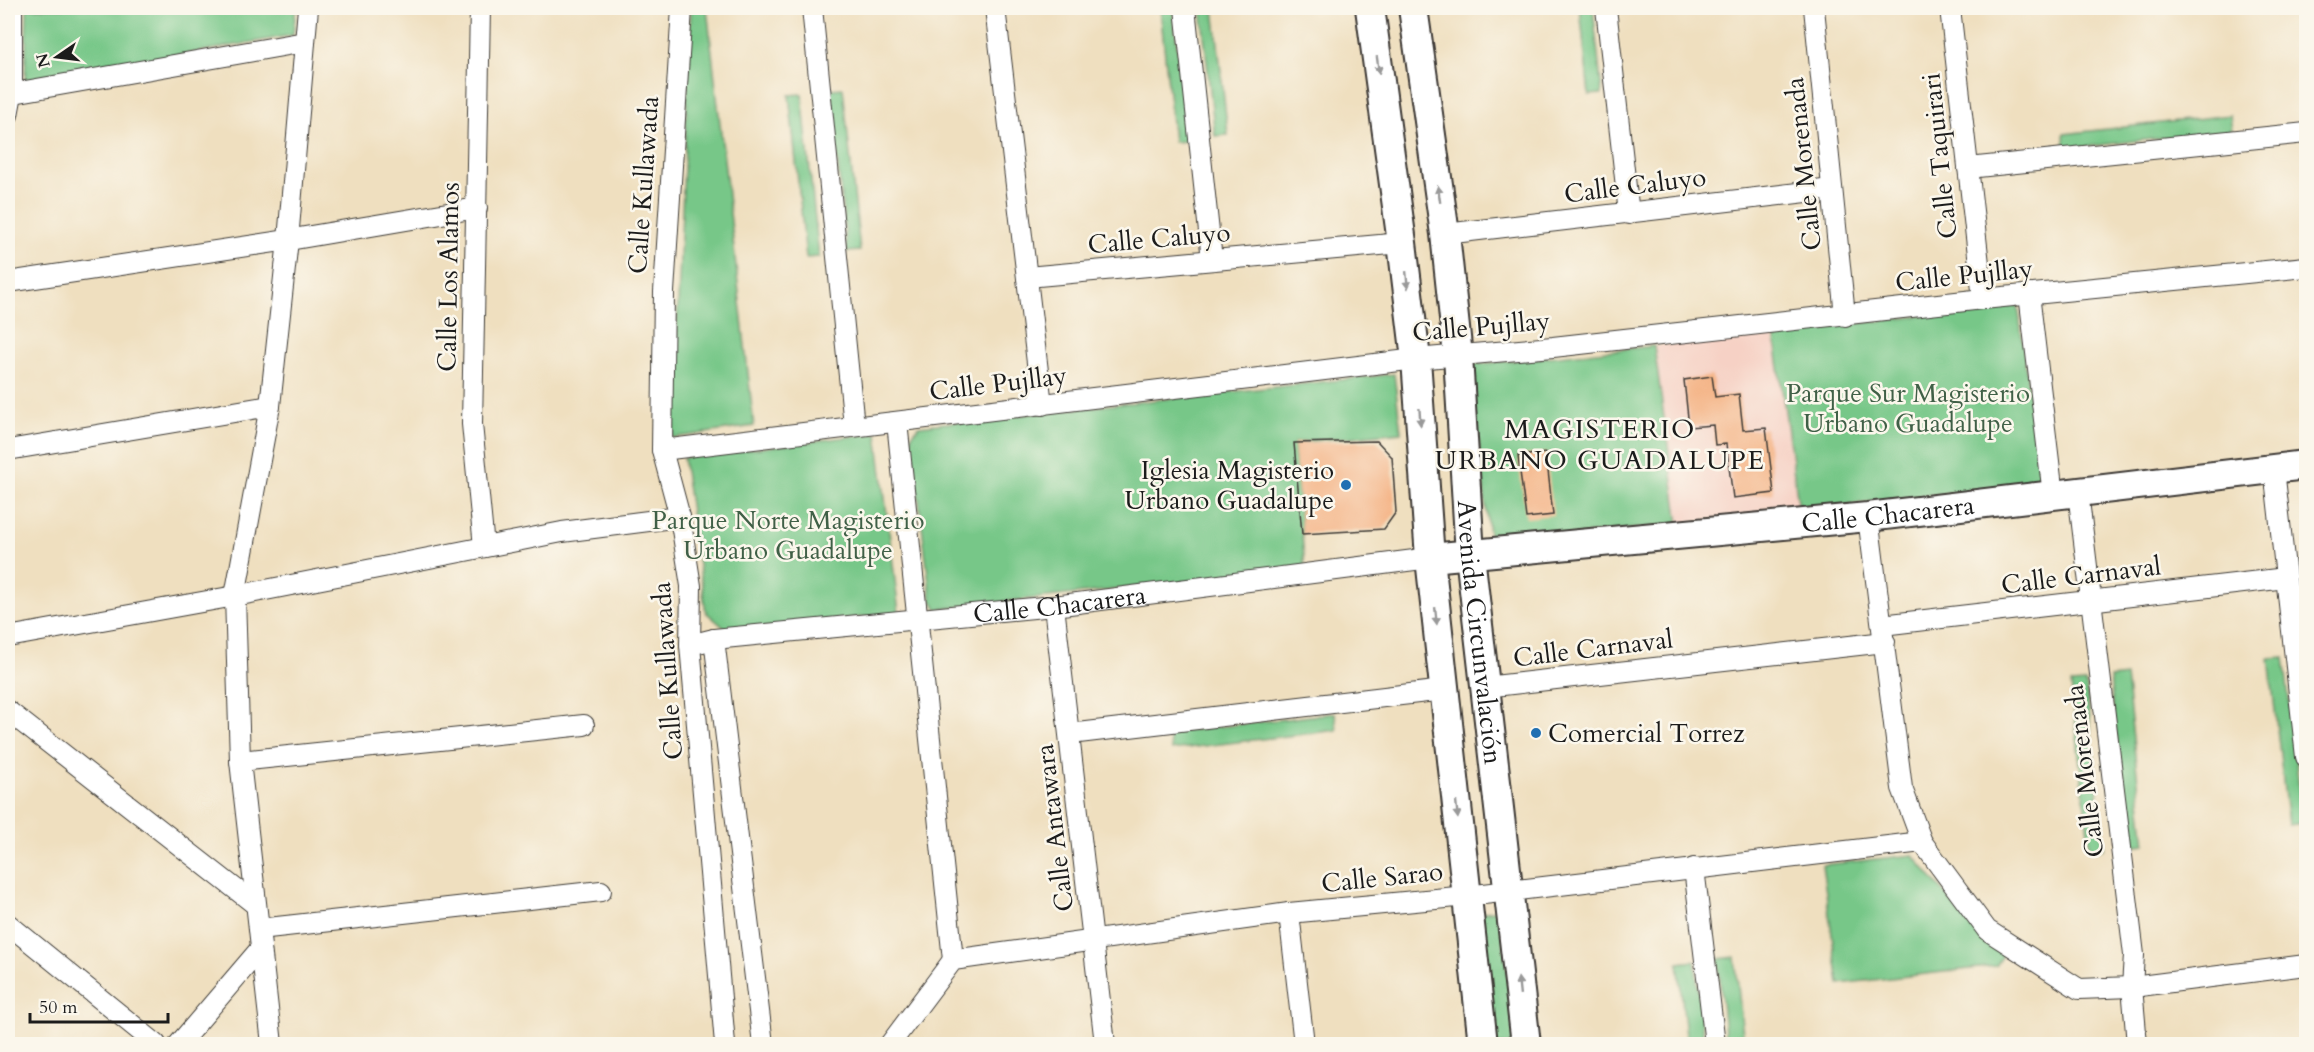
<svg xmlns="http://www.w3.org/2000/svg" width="2314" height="1052" font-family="Cardo,serif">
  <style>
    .built { fill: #f6d1c5 }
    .green { fill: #77c788; stroke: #4a7252; stroke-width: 1.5 }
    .building { fill: #f4b385 }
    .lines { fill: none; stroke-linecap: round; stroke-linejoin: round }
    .minor-casing { stroke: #3c3934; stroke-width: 22 }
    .secondary-casing { stroke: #3c3934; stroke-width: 32 }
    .minor { stroke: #fff; stroke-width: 20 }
    .secondary { stroke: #fff; stroke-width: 28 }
    .oneway { fill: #999 }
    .poi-dot { fill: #1f6fb2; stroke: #fbf7ec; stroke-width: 2 }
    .labels { text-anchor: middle; stroke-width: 5; stroke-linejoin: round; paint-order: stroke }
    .street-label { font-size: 26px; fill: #1c1c1c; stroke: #fbf7ec }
    .park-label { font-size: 26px; fill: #406047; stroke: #fbf7ec }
    .poi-label { font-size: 26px; fill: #1c1c1c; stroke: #fbf7ec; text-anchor: end }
    .neighbourhood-label { font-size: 27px; letter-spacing: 1.5px; fill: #1c1c1c; stroke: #fbf7ec }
  </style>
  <rect width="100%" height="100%" fill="#fbf7ec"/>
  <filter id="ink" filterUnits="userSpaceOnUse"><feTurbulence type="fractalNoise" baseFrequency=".0167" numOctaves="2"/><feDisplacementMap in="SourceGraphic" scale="12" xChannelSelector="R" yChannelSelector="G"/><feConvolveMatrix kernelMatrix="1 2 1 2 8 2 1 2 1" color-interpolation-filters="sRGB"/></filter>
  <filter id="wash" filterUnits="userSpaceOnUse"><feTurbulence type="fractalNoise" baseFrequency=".008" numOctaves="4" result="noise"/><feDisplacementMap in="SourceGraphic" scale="24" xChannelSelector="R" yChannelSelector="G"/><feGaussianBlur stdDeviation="1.35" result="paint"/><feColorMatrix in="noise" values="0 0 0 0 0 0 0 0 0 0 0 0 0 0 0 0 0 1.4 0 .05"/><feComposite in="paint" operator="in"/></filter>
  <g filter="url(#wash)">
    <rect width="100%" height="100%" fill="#efdfbf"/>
    <path class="built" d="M1774,332l25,178 -120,14 -25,-178z"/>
    <g class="green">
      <path d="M27,8h269l-3,27 -268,48z"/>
      <path d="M691,8h16l47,418 -82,12z"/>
      <path d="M1160,8h13l14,133 -13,1z"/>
      <path d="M1201,8h13l14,127 -13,1z"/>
      <path d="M1580,8h13l9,86 -13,1z"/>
      <path d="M843,88l17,163 -13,1 -17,-163z"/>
      <path d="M802,94l17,163 -13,1 -17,-163z"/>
      <path d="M2230,115l2,15 -167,19 -1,-15z"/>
      <path d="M2018,305l22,178 -241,27 -25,-177z"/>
      <path d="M1654,346l25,178 -189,20 -20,-179z"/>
      <path d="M1394,374l7,58 -107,11 11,126 -368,40 -6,-10 -20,-163 8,-10z"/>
      <path d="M877,433l22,180 -170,19 -23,-20 -23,-154z"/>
      <path d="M2284,657l19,166 -15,2 -19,-167z"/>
      <path d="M2126,676l19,168 -16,2 -19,-168z"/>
      <path d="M2086,683l18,166 -14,2 -19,-167z"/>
      <path d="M1335,713l2,17 -166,20 -2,-17z"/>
      <path d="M1913,855l71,86 19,14 -7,11 -157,18 -17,-119z"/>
      <path d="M1500,910l15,134h-22l-15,-131z"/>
      <path d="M1735,957l9,87h-18l-8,-85z"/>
      <path d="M1695,961l9,83h-17l-9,-81z"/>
    </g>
    <g id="blocks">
      <g class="building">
        <path d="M1712,376l3,21 24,-3 4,36 23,-2 8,65 -41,5 -7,-54 -11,1 -2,-20 -24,2 -5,-47z"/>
        <path d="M1377,441l15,16 4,55 -12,17 -82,5 -8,-91z"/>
        <path d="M1546,453l7,62 -27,3 -8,-62z"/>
      </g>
    </g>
  </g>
  <g filter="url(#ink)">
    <use href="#blocks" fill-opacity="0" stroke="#3c3934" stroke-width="1.5"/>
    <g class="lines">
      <defs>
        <g id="minor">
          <path d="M480,8l-8,416 12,123"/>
          <path d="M682,8l-18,284 -2,158 18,67 11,69 -1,59 35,399"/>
          <path d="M812,8l42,418"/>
          <path d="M995,8l47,397"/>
          <path d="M1185,8l27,252"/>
          <path d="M1606,8l23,206"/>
          <path d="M1814,8l31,308"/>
          <path d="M1950,8l33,291"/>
          <path d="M8,94l297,-52"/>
          <path d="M8,115l4,-21v-86"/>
          <path d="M1968,168l338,-35"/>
          <path d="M1445,234l387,-45"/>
          <path d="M1027,277l375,-34"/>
          <path d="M8,282l280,-42 189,-32"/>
          <path d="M2029,294l24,201"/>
          <path d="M897,422l56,538"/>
          <path d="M8,450l262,-44"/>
          <path d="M662,450l754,-91 137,-12 430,-48 323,-32"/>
          <path d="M2274,469l32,288"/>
          <path d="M2078,492l56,463 -2,32 5,57"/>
          <path d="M1868,517l34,271 20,54 65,88 92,59 53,-2 174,-22"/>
          <path d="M1054,606l51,438"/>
          <path d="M1882,625l404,-47"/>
          <path d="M8,637l227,-41 327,-64 118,-15"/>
          <path d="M714,639l49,405"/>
          <path id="s1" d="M690,645l24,-6 340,-33 376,-48"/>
          <path d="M1485,687l400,-45"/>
          <path d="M8,711l248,194"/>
          <path d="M1070,734l374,-44"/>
          <path d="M240,761l344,-36"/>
          <path d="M1694,868l21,176"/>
          <path d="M1289,913l15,131"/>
          <path d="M8,924l148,120"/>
          <path d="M259,929l342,-38"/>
          <path d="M179,1044l82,-96"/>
          <path d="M272,1044l-32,-283 -5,-165 35,-190 18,-166 20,-232"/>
          <path d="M890,1044l63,-84 336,-47 178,-17 455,-54"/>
        </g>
        <g id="secondary">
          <path d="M1370,8l32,235 14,116 14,199 53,486"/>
          <path id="s2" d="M1413,8l32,226 13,122 12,199 56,489"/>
          <path id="s3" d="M1430,558l438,-41 438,-52"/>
        </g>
      </defs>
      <use href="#minor" class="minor-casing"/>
      <use href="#secondary" class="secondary-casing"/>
      <use href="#minor" class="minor"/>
      <use href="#secondary" class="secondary"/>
    </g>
    <defs><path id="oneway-solid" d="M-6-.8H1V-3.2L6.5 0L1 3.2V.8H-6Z" transform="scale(1.5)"/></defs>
    <g class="oneway">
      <use href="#oneway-solid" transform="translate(1378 65) rotate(82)"/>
      <use href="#oneway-solid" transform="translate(1439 194) rotate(-98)"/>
      <use href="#oneway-solid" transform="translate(1407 280) rotate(84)"/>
      <use href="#oneway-solid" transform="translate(1420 417) rotate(86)"/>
      <use href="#oneway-solid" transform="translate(1436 616) rotate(84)"/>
      <use href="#oneway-solid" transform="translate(1457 810) rotate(84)"/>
      <use href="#oneway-solid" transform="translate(1519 986) rotate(-96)"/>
    </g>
  </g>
  <g class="poi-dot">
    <circle cx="1346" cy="485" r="6"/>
    <circle cx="1536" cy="733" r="6"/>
  </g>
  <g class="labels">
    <g class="street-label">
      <text transform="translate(1939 156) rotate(-96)" y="9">Calle Taquirari</text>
      <text transform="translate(1803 164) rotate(-96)" y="9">Calle Morenada</text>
      <text transform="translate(643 185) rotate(-86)" y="9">Calle Kullawada</text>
      <text transform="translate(1635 185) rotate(-7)" y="9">Calle Caluyo</text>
      <text transform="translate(1159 238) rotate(-5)" y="9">Calle Caluyo</text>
      <text transform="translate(1964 275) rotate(-6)" y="9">Calle Pujllay</text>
      <text transform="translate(448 277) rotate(-89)" y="9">Calle Los Alamos</text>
      <text transform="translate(1481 326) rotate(-5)" y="9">Calle Pujllay</text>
      <text transform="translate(998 383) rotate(-7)" y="9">Calle Pujllay</text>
      <text dy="9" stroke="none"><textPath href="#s3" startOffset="460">Calle Chacarera</textPath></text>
      <text transform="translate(2081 575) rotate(-7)" y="9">Calle Carnaval</text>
      <text dy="9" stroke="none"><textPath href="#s1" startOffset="372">Calle Chacarera</textPath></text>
      <text dy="9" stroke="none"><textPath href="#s2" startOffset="628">Avenida Circunvalación</textPath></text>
      <text transform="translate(1593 648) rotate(-7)" y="9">Calle Carnaval</text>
      <text transform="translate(667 671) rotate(-94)" y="9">Calle Kullawada</text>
      <text transform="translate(2084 771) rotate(-97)" y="9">Calle Morenada</text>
      <text transform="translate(1054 828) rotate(-97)" y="9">Calle Antawara</text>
      <text transform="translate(1382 877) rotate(-6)" y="9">Calle Sarao</text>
    </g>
    <g class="park-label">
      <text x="1908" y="402">Parque Sur Magisterio<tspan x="1908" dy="30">Urbano Guadalupe</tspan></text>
      <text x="788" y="529">Parque Norte Magisterio<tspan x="788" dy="30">Urbano Guadalupe</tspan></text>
    </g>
    <g class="poi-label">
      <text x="1334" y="479">Iglesia Magisterio<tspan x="1334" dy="30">Urbano Guadalupe</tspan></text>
      <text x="1548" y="742" text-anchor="start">Comercial Torrez</text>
    </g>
    <g class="neighbourhood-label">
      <text x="1600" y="438">MAGISTERIO<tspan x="1600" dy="31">URBANO GUADALUPE</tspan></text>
    </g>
  </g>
  <rect width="2314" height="1052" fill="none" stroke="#fbf7ec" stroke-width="30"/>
  <g transform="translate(57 57) rotate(256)" stroke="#fbf7ec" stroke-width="4.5" paint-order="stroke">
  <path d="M0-4.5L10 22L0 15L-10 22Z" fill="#1c1c1c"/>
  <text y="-9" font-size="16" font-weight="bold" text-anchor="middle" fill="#1c1c1c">N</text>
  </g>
  <path d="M30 1013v9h138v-9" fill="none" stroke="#1c1c1c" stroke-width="3"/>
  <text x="39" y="1013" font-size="18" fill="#1c1c1c" stroke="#fbf7ec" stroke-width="4.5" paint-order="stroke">50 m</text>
</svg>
